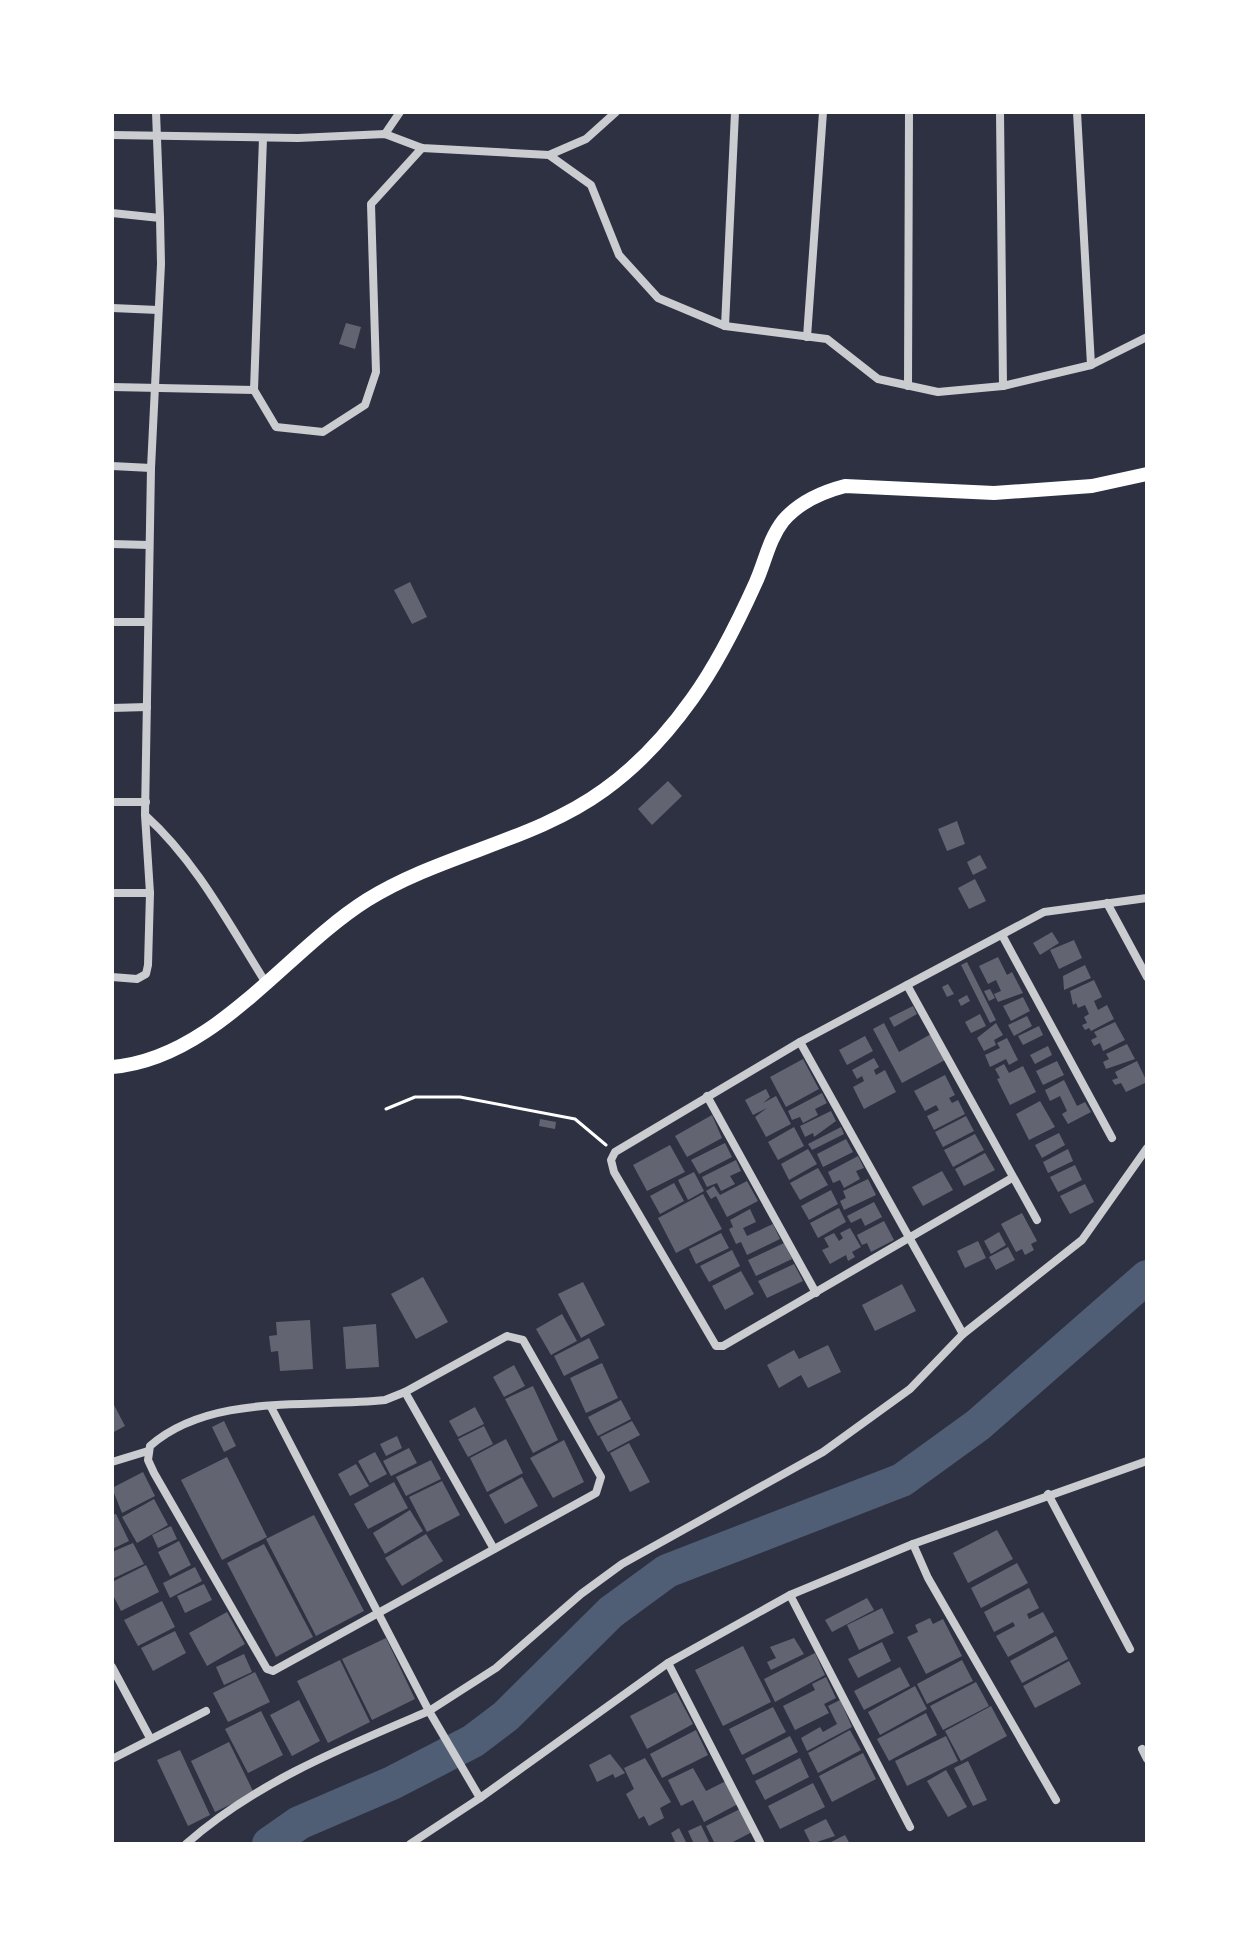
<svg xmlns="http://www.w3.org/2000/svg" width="1259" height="1956" font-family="Inter,sans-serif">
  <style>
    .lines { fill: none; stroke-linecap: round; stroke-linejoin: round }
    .river { stroke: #4f5d75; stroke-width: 34 }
    .building { fill: #626471 }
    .path { stroke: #fff; stroke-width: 3 }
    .minor { stroke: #caccd0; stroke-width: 8 }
    .secondary { stroke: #fff; stroke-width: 14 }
  </style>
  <rect width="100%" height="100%" fill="#2d3142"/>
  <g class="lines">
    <path class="river" d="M269,1844l30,-21 93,-40 81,-42 33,-25 105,-104 56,-41 235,-91 76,-55 169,-148"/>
  </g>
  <g class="building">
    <path d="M346,323l15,4 -6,22 -16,-5z"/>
    <path d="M410,582l17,35 -15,7 -18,-34z"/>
    <path d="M668,781l14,15 -30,29 -14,-16z"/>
    <path d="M957,821l8,23 -18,7 -9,-22z"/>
    <path d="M980,855l7,13 -14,7 -6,-13z"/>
    <path d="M975,879l11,22 -17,8 -11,-21z"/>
    <path d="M1052,932l7,11 -19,12 -7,-12z"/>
    <path d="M1074,940l8,18 -23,11 -9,-19z"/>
    <path d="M998,957l9,18 5,-3 11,21 -25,9 -4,-8 7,-3 -5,-11 -8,4 -9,-18z"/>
    <path d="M967,962l29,58 -6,3 -29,-58z"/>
    <path d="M1085,965l6,13 -27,12 -1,-14z"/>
    <path d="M1094,980l8,17 -8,4 4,9 9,-5 7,14 -23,12 -2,-3 -4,2 -3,-5 5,-2 -3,-6 5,-3 -4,-9 -7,3 -2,-5 -3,2 -3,-14z"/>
    <path d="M948,984l6,10 -7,3 -5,-10z"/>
    <path d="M990,989l5,9 -6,3 -5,-10z"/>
    <path d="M967,995l3,6 -9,5 -3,-6z"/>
    <path d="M1023,997l7,14 -19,10 -8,-15z"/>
    <path d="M913,1006l4,8 -23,13 -5,-9z"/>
    <path d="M980,1014l6,12 -15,7 -6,-11z"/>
    <path d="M1027,1016l5,10 -18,10 -6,-11z"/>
    <path d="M1115,1022l10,18 -22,11 -3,-8 -6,3 -3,-6 6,-3 -3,-5z"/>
    <path d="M884,1023l15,29 32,-18 14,26 -43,23 -29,-54z"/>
    <path d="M996,1023l7,12 -9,5 2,5 -12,6 -7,-13z"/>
    <path d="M1039,1026l4,9 -20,10 -5,-9z"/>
    <path d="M865,1036l8,15 -26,14 -8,-15z"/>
    <path d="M1007,1038l11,22 -9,5 -3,-6 -16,8 -5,-12 15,-7 -3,-5z"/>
    <path d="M1127,1044l8,15 -29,10 -3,-7 6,-3 -3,-5z"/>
    <path d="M1048,1046l4,9 -17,9 -5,-9z"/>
    <path d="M874,1058l5,9 -5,3 2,5 9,-5 11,22 -32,17 -11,-22 11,-6 -2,-5 -5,3 -5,-9z"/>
    <path d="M803,1059l16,30 -33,18 -16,-30z"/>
    <path d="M1057,1061l7,14 -21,10 -7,-14z"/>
    <path d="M1137,1061l10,21 -21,10 -5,-9 -6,2 -3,-5 6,-2 -3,-6z"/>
    <path d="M1004,1064l5,9 14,-7 13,26 -26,13 -13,-26 3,-1 -5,-9z"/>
    <path d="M945,1075l10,20 -6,3 3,5 6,-3 7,14 -31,16 -7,-14 12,-6 -3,-5 -11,6 -11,-20z"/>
    <path d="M1064,1080l13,26 8,-4 6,10 -23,12 -6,-10 5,-3 -7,-15 -10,5 -5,-11z"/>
    <path d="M766,1089l4,8 -7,6 13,-7 15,28 -25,13 -11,-20 12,-9 -14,7 -8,-15z"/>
    <path d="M822,1093l5,10 -12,6 3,6 -15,8 -3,-6 -8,3 -4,-9z"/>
    <path d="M1040,1101l15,26 -26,13 -13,-26z"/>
    <path d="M831,1111l5,10 -22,16 -1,-4 -8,4 -5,-11z"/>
    <path d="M712,1115l10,23 -35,19 -12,-21z"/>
    <path d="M966,1116l8,15 -31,16 -8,-15z"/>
    <path d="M540,1119l16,3 -1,7 -16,-3z"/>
    <path d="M794,1127l10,19 -26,14 -10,-18z"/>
    <path d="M841,1127l3,7 -32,16 -4,-6z"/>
    <path d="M1059,1133l6,12 -23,13 -7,-13z"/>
    <path d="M975,1134l9,16 -31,17 -9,-17z"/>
    <path d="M846,1139l7,13 -30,15 -6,-13z"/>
    <path d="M725,1143l7,14 -33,17 -8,-14z"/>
    <path d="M670,1145l15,27 -38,19 -14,-26z"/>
    <path d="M808,1149l9,15 -28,16 -8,-16z"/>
    <path d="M1068,1149l5,12 -25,12 -5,-11z"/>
    <path d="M985,1153l10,17 -31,16 -9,-17z"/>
    <path d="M858,1156l6,12 -8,3 4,8 -16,9 -4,-8 -7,3 -5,-11z"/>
    <path d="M736,1160l5,11 -11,5 5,8 -14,7 -4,-8 -10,4 -5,-10z"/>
    <path d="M1075,1165l7,15 -24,12 -8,-15z"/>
    <path d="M818,1168l10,17 -28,15 -10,-17z"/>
    <path d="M942,1171l11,19 -30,16 -11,-19z"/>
    <path d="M694,1172l10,19 -16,9 -10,-20z"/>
    <path d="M868,1179l8,16 -32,15 -4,-9 6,-3 -3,-7z"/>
    <path d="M747,1181l11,20 -31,16 -11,-21 -5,3 -5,-8 8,-5 6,9z"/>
    <path d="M674,1183l10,18 -24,13 -10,-18z"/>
    <path d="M1085,1184l9,18 -24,12 -10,-18z"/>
    <path d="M831,1190l7,14 -29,16 -8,-14z"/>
    <path d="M703,1194l19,35 -46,24 -18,-35z"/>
    <path d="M874,1202l8,15 -17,9 -4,-8 -10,5 -4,-7z"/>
    <path d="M839,1208l7,14 -28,16 -8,-15z"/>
    <path d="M750,1209l6,13 -13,6 4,8 26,-12 7,15 -33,16 -6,-13 -5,2 -7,-15 4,-2 -3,-7z"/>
    <path d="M1022,1213l15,28 -6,3 3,6 -9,5 -3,-6 -6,3 -15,-28z"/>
    <path d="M884,1221l10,19 -23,12 -4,-9 -5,2 -5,-10z"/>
    <path d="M850,1228l11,19 -9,5 3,5 -7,4 -2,-6 -16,9 -8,-14 7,-3 -5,-9 10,-5 5,8 4,-3 -3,-5z"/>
    <path d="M999,1232l7,13 -15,9 -7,-13z"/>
    <path d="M721,1233l8,15 -33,16 -7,-15z"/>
    <path d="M978,1241l8,17 -21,10 -8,-17z"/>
    <path d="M784,1243l8,16 -36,17 -8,-16z"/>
    <path d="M1008,1247l7,13 -19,10 -7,-13z"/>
    <path d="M732,1250l8,16 -31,16 -9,-16z"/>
    <path d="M794,1264l9,17 -36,17 -9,-17z"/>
    <path d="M741,1271l13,23 -29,16 -13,-24z"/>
    <path d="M423,1277l25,45 -32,17 -25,-45z"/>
    <path d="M583,1282l22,43 -24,13 -23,-44z"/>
    <path d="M902,1284l14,27 -41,20 -13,-26z"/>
    <path d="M562,1314l15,27 -26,14 -15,-26z"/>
    <path d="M310,1320l3,49 -33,2 -2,-20 -7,1 -2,-16 8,-1 -1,-13z"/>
    <path d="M376,1324l3,43 -33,2 -3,-42z"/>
    <path d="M589,1338l10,20 -35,18 -10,-20z"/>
    <path d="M828,1345l13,27 -33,16 -7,-13 -22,13 -12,-23 27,-15 5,9z"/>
    <path d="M602,1363l16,35 -32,15 -16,-35z"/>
    <path d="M514,1365l11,21 -21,11 -11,-20z"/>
    <path d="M533,1386l25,54 -25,13 -28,-54z"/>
    <path d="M621,1400l10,19 -33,17 -10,-19z"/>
    <path d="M112,1401l13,25 -13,7z"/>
    <path d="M475,1407l9,17 -26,13 -9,-16z"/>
    <path d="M224,1421l12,25 -12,6 -12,-25z"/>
    <path d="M632,1421l8,14 -32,17 -8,-15z"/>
    <path d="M484,1426l9,18 -25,13 -10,-18z"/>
    <path d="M397,1436l5,12 -16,8 -6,-12z"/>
    <path d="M506,1439l17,34 -36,19 -17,-34z"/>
    <path d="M564,1440l20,42 -31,16 -23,-40z"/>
    <path d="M629,1443l21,39 -20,10 -20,-39z"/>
    <path d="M409,1448l8,15 -26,13 -8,-15z"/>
    <path d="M375,1452l12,22 -17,9 -12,-22z"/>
    <path d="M227,1457l40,80 -45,23 -41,-80z"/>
    <path d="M431,1460l10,19 -35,17 -10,-19z"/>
    <path d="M356,1464l13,22 -19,10 -12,-22z"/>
    <path d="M143,1472l12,24 -33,17 -10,-25z"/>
    <path d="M522,1477l16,29 -33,18 -16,-29z"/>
    <path d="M442,1481l18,34 -33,17 -18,-35z"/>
    <path d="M394,1482l14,26 -40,21 -14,-25z"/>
    <path d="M154,1499l14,26 -31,18 -15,-26z"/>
    <path d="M410,1510l13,21 -38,23 -12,-21z"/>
    <path d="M116,1514l13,27 -17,8v-34z"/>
    <path d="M314,1515l50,96 -48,25 -50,-97z"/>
    <path d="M171,1526l6,13 -19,9 -6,-13z"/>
    <path d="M997,1530l16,29 -45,24 -15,-30z"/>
    <path d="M426,1534l17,27 -41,25 -17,-28z"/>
    <path d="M179,1541l12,24 -21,11 -12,-24z"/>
    <path d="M133,1543l11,21 -32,15v-27z"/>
    <path d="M264,1544l49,93 -37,20 -49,-94z"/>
    <path d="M1017,1563l11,20 -47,25 -10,-20z"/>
    <path d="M146,1565l13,27 -38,19 -9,-18v-11z"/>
    <path d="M195,1567l7,14 -32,17 -7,-15z"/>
    <path d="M204,1584l8,16 -27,13 -8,-17z"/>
    <path d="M1029,1588l10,20 -12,6 2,5 14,-7 11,20 -46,25 -12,-21 19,-10 -2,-4 -19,10 -10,-20z"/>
    <path d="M867,1598l7,12 -42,22 -7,-12z"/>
    <path d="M162,1601l13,26 -37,19 -14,-26z"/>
    <path d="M882,1608l12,25 -35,17 -12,-25z"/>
    <path d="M227,1612l18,32 -38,22 -18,-33z"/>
    <path d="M930,1618l3,6 10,-5 19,37 -36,18 -19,-37 11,-5 -3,-7z"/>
    <path d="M175,1631l11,22 -33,18 -12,-23z"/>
    <path d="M1056,1636l12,23 -46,24 -12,-22z"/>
    <path d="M386,1638l29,61 -43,21 -30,-61z"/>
    <path d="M794,1638l10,16 -33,16 -4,-8 9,-4 -6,-11z"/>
    <path d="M882,1642l9,19 -33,17 -10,-19z"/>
    <path d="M743,1646l28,56 -48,24 -28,-56z"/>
    <path d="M815,1653l10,22 -50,27 -11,-23z"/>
    <path d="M244,1654l8,18 -28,13 -8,-18z"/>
    <path d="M340,1660l30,62 -42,21 -31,-62z"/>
    <path d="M962,1660l11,21 -46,23 -10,-20z"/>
    <path d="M1069,1661l12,23 -46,24 -12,-22z"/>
    <path d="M900,1667l10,19 -46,24 -10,-19z"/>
    <path d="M255,1672l15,30 -42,20 -15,-29z"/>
    <path d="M826,1677l10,21 -12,6 5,9 -34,17 -12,-24 32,-16 -3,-6z"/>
    <path d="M976,1682l13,24 -46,24 -13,-24z"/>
    <path d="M915,1686l12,23 -47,26 -12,-23z"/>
    <path d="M676,1692l17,32 -46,25 -17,-33z"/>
    <path d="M299,1700l21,41 -28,15 -22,-41z"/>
    <path d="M840,1700l12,27 -45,24 -6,-13 19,-11 3,5 14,-8 -9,-18z"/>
    <path d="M991,1706l16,30 -46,25 -16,-30z"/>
    <path d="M773,1707l13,25 -44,23 -13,-26z"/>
    <path d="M261,1711l22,44 -35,18 -23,-44z"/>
    <path d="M926,1713l11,22 -48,26 -12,-22z"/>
    <path d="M696,1730l12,25 -46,23 -12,-24z"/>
    <path d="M850,1730l11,20 -43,23 -10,-20z"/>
    <path d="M790,1736l8,16 -45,23 -8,-16z"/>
    <path d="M946,1736l12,25 -51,25 -12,-25z"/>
    <path d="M229,1742l25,51 -39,19 -24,-51z"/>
    <path d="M180,1750l30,65 -22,11 -31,-66z"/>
    <path d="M863,1753l13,26 -44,23 -13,-26z"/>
    <path d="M610,1754l15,19 -10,5 -2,-4 -16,8 -8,-17z"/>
    <path d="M645,1758l26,44 -11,6 4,10 -15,8 -5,-10 -5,3 -13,-25 8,-5 -10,-21z"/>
    <path d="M800,1758l9,19 -44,23 -10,-19z"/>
    <path d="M968,1761l19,39 -14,6 -19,-38z"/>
    <path d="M693,1768l13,23 20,-10 12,23 -34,18 -11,-22 -12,6 -13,-26z"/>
    <path d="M946,1770l21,37 -19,10 -21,-36z"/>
    <path d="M813,1783l12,24 -45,22 -12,-23z"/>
    <path d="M740,1809l12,23 -23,12h-14l-9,-18z"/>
    <path d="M826,1819l9,17 -24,8 -7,-14z"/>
    <path d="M701,1825l9,19h-16l-6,-13z"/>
    <path d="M679,1828l8,16h-11l-5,-11z"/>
    <path d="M845,1835l5,9h-23z"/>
  </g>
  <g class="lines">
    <path class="path" d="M386,1109l29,-12h45l115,22 31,26"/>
    <g class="minor">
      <path d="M156,112l4,106"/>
      <path d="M1000,112l3,274"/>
      <path d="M385,134l15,-22"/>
      <path d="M112,135l186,3 87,-4 37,14 127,7 42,30 28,70 39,43 67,28 102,13 51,40 60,13 65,-6 88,-21 -14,-253"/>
      <path d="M549,155l37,-16 30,-27"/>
      <path d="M112,213l48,5 1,46 -10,204 -6,347 5,78 -2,72 -2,9 -9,5 -25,-2"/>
      <path d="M112,308l46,2"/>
      <path d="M725,326l10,-214"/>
      <path d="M807,337l16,-225"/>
      <path d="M1091,365l56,-28"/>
      <path d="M908,386l1,-274"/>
      <path d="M112,387l142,3 9,-252"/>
      <path d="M254,390l22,37 47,5 42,-27 11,-33 -5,-168 51,-56"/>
      <path d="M112,466l39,2"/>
      <path d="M112,544l37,1"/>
      <path d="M112,622h36"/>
      <path d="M112,708l35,-1"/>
      <path d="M112,802h34"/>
      <path d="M146,816c50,45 84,110 120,167"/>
      <path d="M112,893h38"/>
      <path d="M1107,903l40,74"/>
      <path d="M1002,935l110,203"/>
      <path d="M907,985l130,235"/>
      <path d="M707,1096l109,197"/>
      <path d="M1012,1178l-289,168h-7l-102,-174 -3,-12 4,-8 185,-110 244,-130 103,-14"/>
      <path d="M963,1334l119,-94 65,-92"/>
      <path d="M507,1336l16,4 78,137 -5,16 -323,178 -6,-2 -113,-196 -6,-13 2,-14c60,-53 159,-38 235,-46l20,-8z"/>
      <path d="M405,1392l89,157"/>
      <path d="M112,1462l36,-11"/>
      <path d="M1048,1494l82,155"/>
      <path d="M913,1544l15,34 128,222"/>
      <path d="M790,1595l120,232"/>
      <path d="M668,1663l93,181"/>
      <path d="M112,1667l38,71"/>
      <path d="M1142,1749l5,10"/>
      <path d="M112,1759l94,-48"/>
      <path d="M480,1798l-51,-87 67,-43 85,-74 41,-30 201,-112 87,-63 53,-55 -163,-292"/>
      <path d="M186,1844c70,-62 158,-97 243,-133l-158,-304"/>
      <path d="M410,1844l70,-46 188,-135 122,-68 123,-51 234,-83"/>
    </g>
    <path class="secondary" d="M112,1067c102,-8 174,-116 255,-167 74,-46 167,-59 237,-110 35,-25 63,-56 88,-91 26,-36 46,-77 64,-117 9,-20 13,-43 27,-61 16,-19 39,-29 62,-35l149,7 98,-7 55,-12"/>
  </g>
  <rect width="1259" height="1956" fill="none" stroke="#ffffff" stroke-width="228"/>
</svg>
